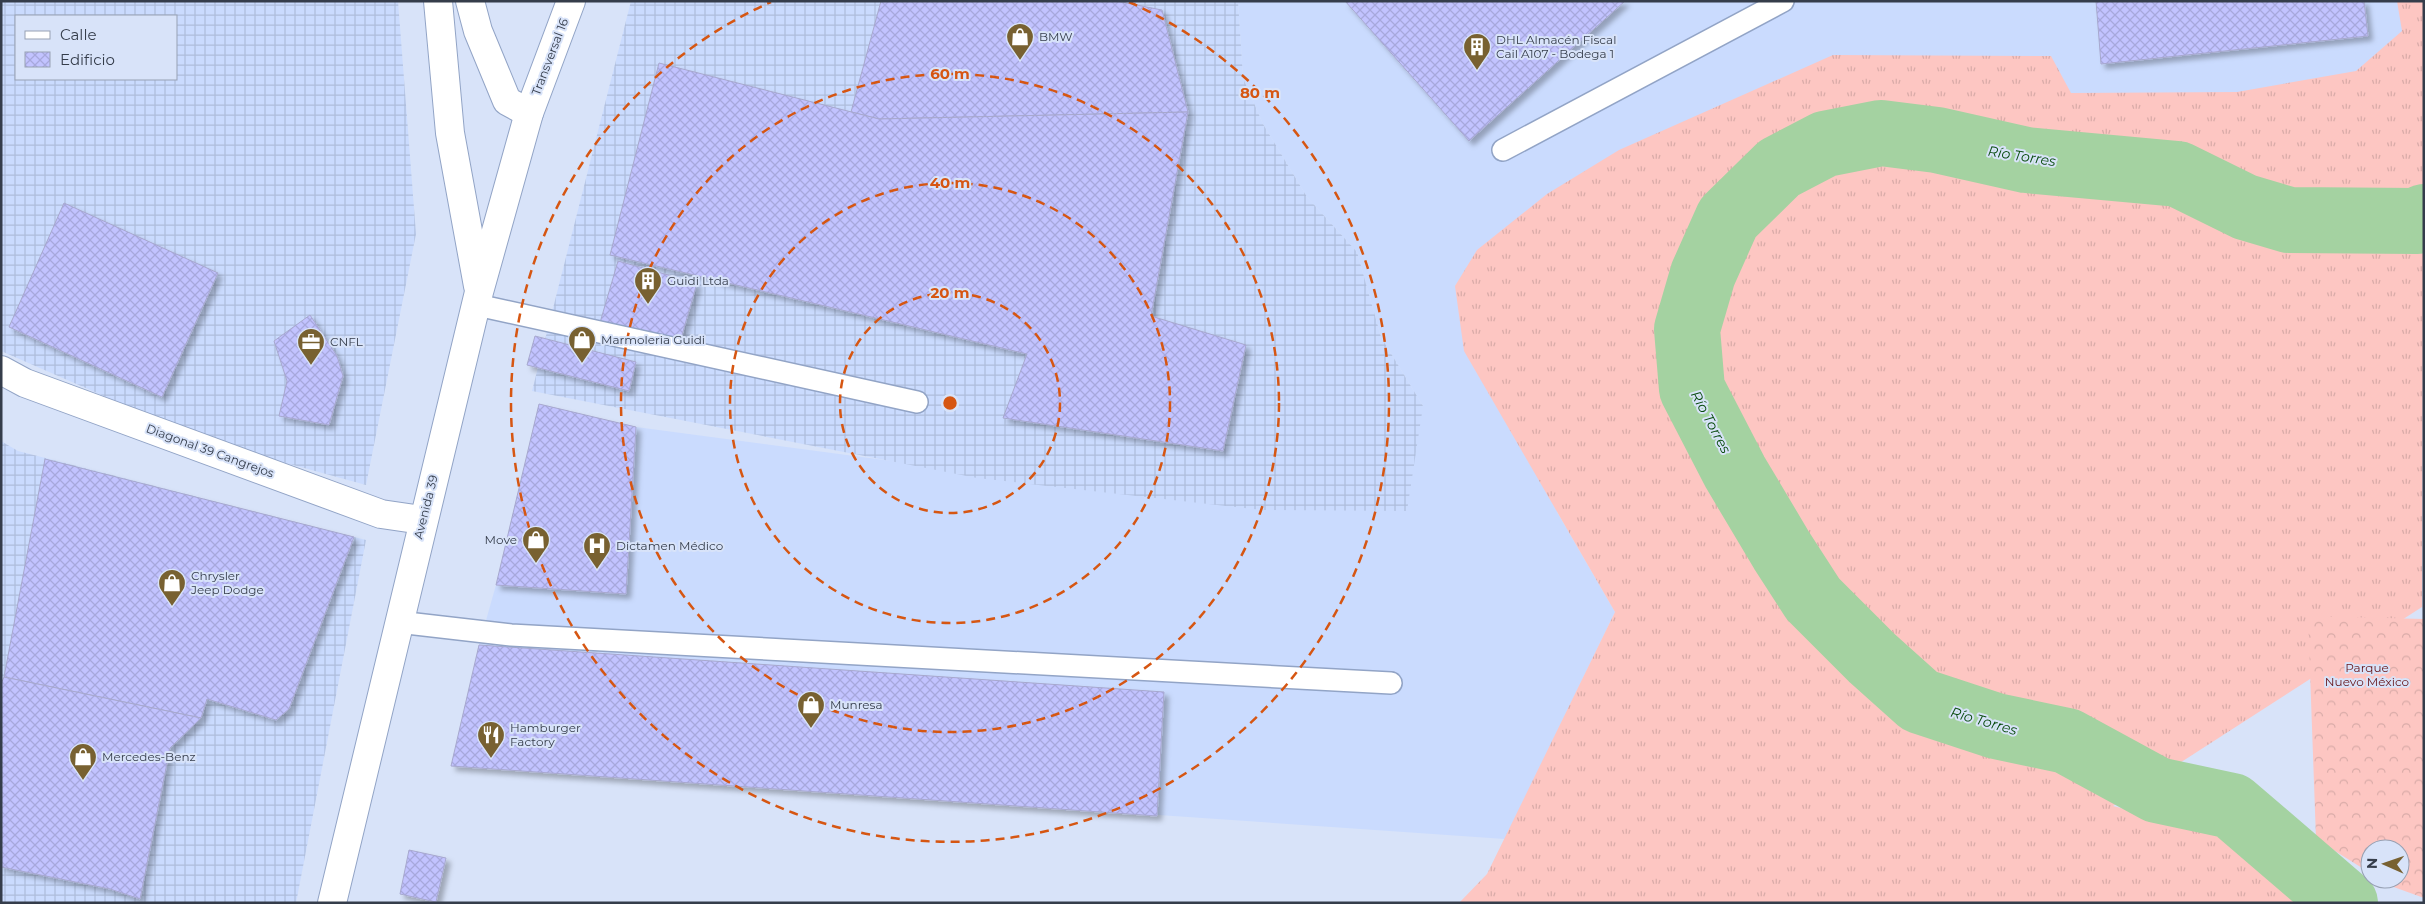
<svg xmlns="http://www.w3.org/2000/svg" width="2425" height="904" font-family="Montserrat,sans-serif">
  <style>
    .built { fill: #cadbfe }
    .industrial { fill: url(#industrial-grid); fill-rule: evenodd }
    .grass { fill: url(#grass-tufts) }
    .forest { fill: url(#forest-crowns) }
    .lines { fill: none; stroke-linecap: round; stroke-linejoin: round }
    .river { stroke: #a4d2a1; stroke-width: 66 }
    .building { fill: url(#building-cross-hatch); stroke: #a7a8ce; filter: url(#shadow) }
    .service-casing { stroke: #92a4c6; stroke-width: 24 }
    .minor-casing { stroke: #92a4c6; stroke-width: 30 }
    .secondary-casing { stroke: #92a4c6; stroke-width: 30 }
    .service { stroke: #fff; stroke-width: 21 }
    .minor { stroke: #fff; stroke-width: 28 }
    .secondary { stroke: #fff; stroke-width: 28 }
    .ring { fill: none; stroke: #d65612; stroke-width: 2.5; stroke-dasharray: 9 6 }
    .labels { text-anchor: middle; stroke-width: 4; stroke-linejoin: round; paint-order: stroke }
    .poi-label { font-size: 12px; fill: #353d4b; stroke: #d8e3f9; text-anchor: start }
    .street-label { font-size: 12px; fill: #353d4b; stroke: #d8e3f9 }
    .park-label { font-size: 12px; fill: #67161a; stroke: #d8e3f9 }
    .water-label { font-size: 14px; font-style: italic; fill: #074b0c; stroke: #d8e3f9 }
    .centre { fill: #d65612; stroke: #d8e3f9; stroke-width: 2.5 }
    .ring-label { font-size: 15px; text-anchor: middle; font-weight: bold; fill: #d65612; stroke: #d8e3f9; stroke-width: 4; stroke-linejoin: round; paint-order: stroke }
  </style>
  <defs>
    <pattern id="industrial-grid" width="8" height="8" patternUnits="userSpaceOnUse" patternTransform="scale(1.25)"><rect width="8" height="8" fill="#cadbfe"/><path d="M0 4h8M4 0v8" fill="none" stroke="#aebddb"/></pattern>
    <pattern id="grass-tufts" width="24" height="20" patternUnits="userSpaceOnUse" patternTransform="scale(1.25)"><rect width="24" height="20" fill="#fdc6c2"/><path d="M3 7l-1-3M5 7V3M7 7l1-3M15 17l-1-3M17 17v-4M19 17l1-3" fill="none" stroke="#d9aba8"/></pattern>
    <pattern id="forest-crowns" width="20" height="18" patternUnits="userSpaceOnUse" patternTransform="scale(1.25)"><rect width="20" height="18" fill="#fdc6c2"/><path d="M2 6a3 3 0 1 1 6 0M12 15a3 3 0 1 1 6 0" fill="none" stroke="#d9aba8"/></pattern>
    <pattern id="building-cross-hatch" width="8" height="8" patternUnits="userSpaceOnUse" patternTransform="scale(1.25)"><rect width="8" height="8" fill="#c2c3ff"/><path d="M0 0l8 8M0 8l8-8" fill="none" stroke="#a7a8dc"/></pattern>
    <filter id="shadow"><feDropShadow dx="4.5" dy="4.5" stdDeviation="2.5" flood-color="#0004"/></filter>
  </defs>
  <rect width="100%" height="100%" fill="#d8e3f9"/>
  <path class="built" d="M1238,1h1186v159l-867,352 58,100 -110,227 -1054,-73 28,-121 17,-60 43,-181 97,23 626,83 161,-104 -42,-69 -24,-85 -50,-55 -44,-73 -20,-46z"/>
  <g class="industrial">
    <path d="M1,1h397l18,233 -50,251 -157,-43 -208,-91zM16,16h160v63h-160z"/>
    <path d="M631,1h607l5,77 20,46 44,73 50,55 24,85 42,69 -16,105 -145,-1 -285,-32 -445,-87z"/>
    <path d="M1,441l17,10 348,89 -70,363h-295z"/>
  </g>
  <path class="grass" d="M2397,1h27l-2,606 -309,199 118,30 65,67h-837l28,-29 128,-262 -151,-261 -9,-65 22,-36 70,-56 72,-44 214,-95 218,1 20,37 166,-1 119,-21 46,-40z"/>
  <path class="forest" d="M2308,616l116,3v279l-33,-12 -11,-7h20v-30h-30v24l-54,-34z"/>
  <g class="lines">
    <path class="river" d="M2345,903l-113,-97 -75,-16 -90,-49 -71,-15 -76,-25 -48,-43 -59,-59 -31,-48 -47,-79 -43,-83 -5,-60 16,-55 25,-56 51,-50 46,-24 56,-11 56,7 89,20 152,14 67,33 44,13 128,1 7,-4"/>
  </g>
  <g class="building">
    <path d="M881,1h235l46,9 26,102 -309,7 -28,-7z"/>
    <path d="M1345,1h280l-156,140z"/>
    <path d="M2096,1h268l4,35 -267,28z"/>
    <path d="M659,63l220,56 309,-7 -37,204 95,29 -23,106 -220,-33 24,-64 -417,-99z"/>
    <path d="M64,203l154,70 -56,124 -153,-70z"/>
    <path d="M618,261l79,22 -19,66 -79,-23z"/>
    <path d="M310,315l27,41 6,20 -14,49 -50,-9 8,-35 -13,-40z"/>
    <path d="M535,336l101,26 -7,29 -102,-26z"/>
    <path d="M539,404l97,23 -10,167 -130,-9z"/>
    <path d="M45,459l309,78 -65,172 -13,11 -69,-21 -6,19 -197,-41z"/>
    <path d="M479,645l685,47 -7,124 -706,-50z"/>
    <path d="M4,677l197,41 -31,30 -30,151 -30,-10 -109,-22v-183z"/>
    <path d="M409,850l37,8 -10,44 -36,-8z"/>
  </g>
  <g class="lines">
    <defs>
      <g id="service">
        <path d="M1503,150l280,-149"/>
        <path d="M477,305l440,97"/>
        <path d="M398,622l113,13 880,48"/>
      </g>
      <path id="minor" d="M1,370l24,13 356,131 41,6"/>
      <g id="secondary">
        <path d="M438,1l12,132 28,153"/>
        <path d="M470,1l8,30 29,70 22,12"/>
        <path d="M332,903l147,-611 50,-179 42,-112"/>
      </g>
    </defs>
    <use href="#service" class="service-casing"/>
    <use href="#minor" class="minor-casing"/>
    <use href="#secondary" class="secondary-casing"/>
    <use href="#service" class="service"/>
    <use href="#minor" class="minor"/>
    <use href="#secondary" class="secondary"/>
  </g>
  <g class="ring">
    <circle cx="950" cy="403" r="110"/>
    <circle cx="950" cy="403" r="220"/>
    <circle cx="950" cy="403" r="329"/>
    <path d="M1129 2A439 439 0 1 1 771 2"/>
  </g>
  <defs>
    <symbol id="shop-pin" viewBox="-11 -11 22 30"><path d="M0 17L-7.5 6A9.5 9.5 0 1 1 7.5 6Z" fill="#786131" stroke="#d8e3f9"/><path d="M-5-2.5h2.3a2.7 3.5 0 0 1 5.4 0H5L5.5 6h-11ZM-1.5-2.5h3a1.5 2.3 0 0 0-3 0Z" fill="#fff"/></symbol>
    <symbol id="building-pin" viewBox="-11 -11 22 30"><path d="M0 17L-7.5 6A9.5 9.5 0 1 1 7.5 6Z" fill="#786131" stroke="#d8e3f9"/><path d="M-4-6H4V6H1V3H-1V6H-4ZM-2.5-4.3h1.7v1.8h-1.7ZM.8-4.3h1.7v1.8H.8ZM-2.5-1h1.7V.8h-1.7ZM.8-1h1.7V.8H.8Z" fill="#fff"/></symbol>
    <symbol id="office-pin" viewBox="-11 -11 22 30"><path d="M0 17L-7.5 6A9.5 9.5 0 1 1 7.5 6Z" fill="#786131" stroke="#d8e3f9"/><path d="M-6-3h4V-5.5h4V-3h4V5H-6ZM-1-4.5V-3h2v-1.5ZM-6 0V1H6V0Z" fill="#fff"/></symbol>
    <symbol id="hospital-pin" viewBox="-11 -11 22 30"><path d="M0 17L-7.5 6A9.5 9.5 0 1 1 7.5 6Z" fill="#786131" stroke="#d8e3f9"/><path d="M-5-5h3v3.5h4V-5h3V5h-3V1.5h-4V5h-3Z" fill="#fff"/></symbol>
    <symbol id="restaurant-pin" viewBox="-11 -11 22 30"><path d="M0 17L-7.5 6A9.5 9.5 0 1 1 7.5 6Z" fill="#786131" stroke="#d8e3f9"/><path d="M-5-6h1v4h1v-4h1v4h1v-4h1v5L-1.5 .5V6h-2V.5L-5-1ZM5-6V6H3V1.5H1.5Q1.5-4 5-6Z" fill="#fff"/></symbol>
  </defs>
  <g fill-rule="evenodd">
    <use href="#shop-pin" x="1004" y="21" width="32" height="43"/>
    <use href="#building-pin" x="1461" y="31" width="32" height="43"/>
    <use href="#building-pin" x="632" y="265" width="32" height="43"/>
    <use href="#shop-pin" x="566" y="324" width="32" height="43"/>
    <use href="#office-pin" x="295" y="326" width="32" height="43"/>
    <use href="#shop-pin" x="520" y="524" width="32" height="43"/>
    <use href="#hospital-pin" x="581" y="530" width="32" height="43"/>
    <use href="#shop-pin" x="156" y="567" width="32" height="43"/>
    <use href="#shop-pin" x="795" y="689" width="32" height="43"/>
    <use href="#restaurant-pin" x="475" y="719" width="32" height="43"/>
    <use href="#shop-pin" x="67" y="741" width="32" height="43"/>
  </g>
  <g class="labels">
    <g class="poi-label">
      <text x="1039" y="41">BMW</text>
      <text x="1496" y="44">DHL Almacén Fiscal<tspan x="1496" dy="14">Cail A107 - Bodega 1</tspan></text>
      <text x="667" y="285">Guidi Ltda</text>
      <text x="601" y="344">Marmoleria Guidi</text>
      <text x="330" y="346">CNFL</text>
      <text x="517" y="544" text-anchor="end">Move</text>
      <text x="616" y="550">Dictamen Médico</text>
      <text x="191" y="580">Chrysler<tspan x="191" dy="14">Jeep Dodge</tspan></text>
      <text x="830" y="709">Munresa</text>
      <text x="510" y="732">Hamburger<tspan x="510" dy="14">Factory</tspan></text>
      <text x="102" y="761">Mercedes-Benz</text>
    </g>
    <g class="street-label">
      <text transform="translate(550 57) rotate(-69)" y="4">Transversal 16</text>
      <text transform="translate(210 451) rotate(20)" y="4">Diagonal 39 Cangrejos</text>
      <text transform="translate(426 507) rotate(-76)" y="4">Avenida 39</text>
    </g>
    <g class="park-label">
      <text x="2367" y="672">Parque<tspan x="2367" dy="14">Nuevo México</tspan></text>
    </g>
    <g class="water-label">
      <text transform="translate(2022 156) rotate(9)" y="5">Río Torres</text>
      <text transform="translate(1711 422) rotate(62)" y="5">Río Torres</text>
      <text transform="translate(1984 721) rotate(16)" y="5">Río Torres</text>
    </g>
  </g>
  <circle cx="950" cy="403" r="8" class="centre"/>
  <g class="ring-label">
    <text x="950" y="79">60 m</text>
    <text x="1260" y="98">80 m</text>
    <text x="950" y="188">40 m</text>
    <text x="950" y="298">20 m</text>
  </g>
  <rect width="2425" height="904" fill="none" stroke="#353d4b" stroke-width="5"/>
  <rect x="15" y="15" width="162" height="65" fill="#d8e3f9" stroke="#97a1b3"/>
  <rect x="25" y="31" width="25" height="8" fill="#ffffff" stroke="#97a1b3"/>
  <text x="60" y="40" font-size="15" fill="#353d4b">Calle</text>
  <rect x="25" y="52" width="25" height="15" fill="url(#building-cross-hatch)" stroke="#97a1b3"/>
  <text x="60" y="65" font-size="15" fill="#353d4b">Edificio</text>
  <g transform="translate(2385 864) rotate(272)"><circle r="24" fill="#d8e3f9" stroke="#97a1b3"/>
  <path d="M0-4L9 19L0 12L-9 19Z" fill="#786131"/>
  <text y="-8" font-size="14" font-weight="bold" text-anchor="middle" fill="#353d4b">N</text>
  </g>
</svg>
